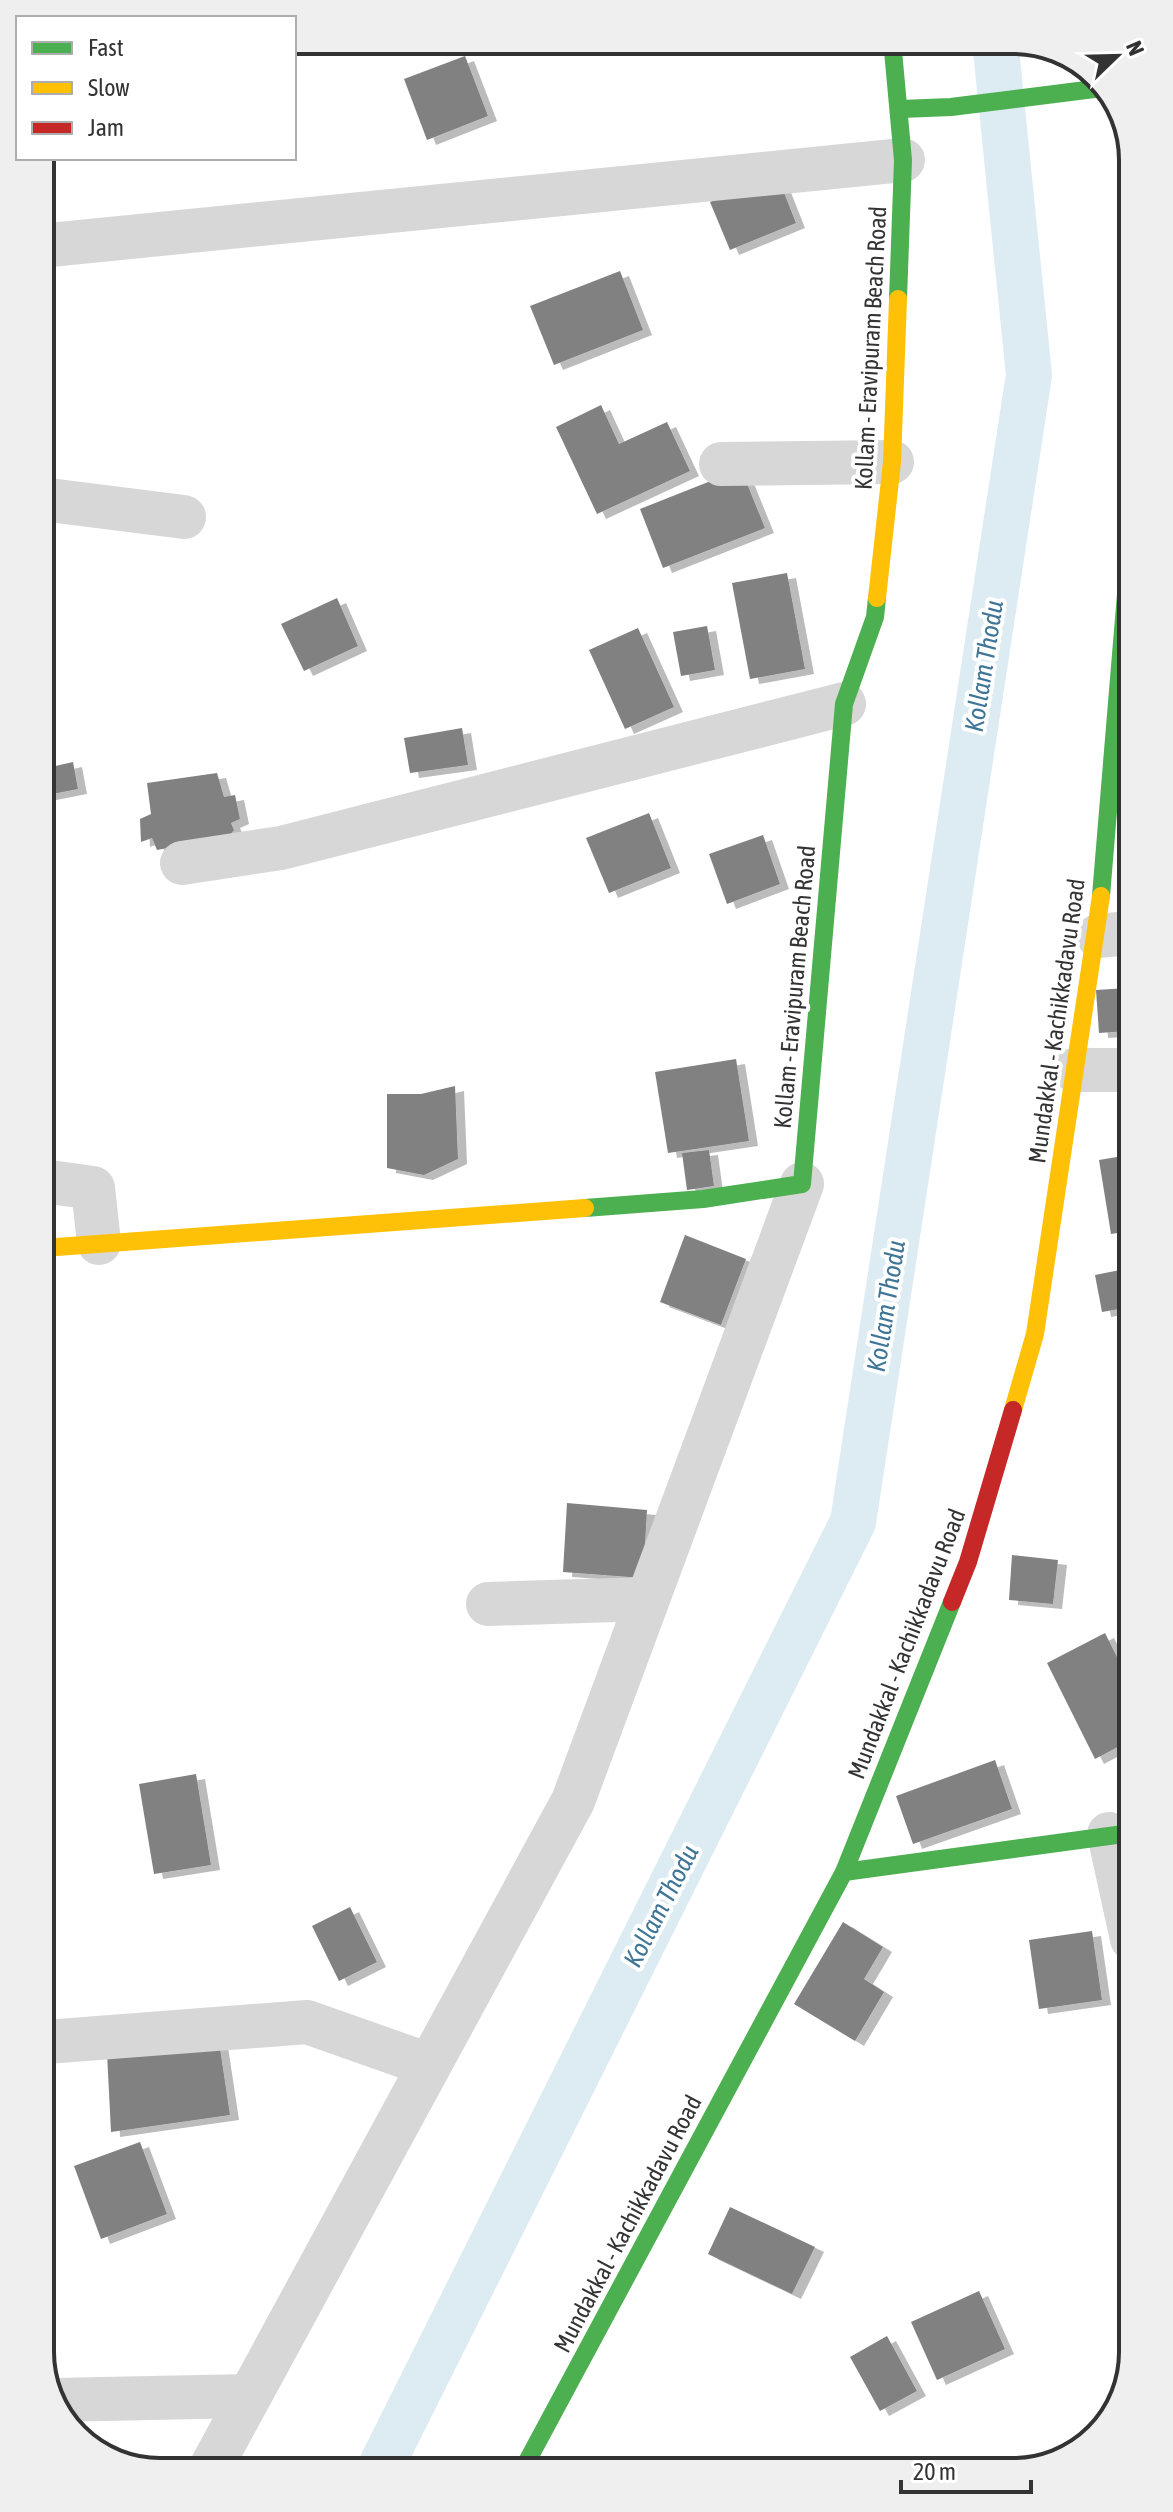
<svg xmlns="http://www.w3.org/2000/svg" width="1173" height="2512" font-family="'Asap Condensed',sans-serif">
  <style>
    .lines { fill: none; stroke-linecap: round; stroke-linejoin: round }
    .canal { stroke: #ddebf3; stroke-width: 46 }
    .building { fill: #818181; filter: url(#shadow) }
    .street { stroke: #d7d7d7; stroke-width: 44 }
    .fast { stroke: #4caf50; stroke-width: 18 }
    .slow { stroke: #ffc107; stroke-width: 18 }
    .jam { stroke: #c62828; stroke-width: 18 }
    .labels { text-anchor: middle; stroke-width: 8; stroke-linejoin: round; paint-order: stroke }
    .street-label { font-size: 24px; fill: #333; stroke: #fff }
    .water-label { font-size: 26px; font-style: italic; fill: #3f7597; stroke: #fff }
    .rim { fill: none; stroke: #333; stroke-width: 4 }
  </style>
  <defs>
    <filter id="shadow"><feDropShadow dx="9" dy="5" stdDeviation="0" flood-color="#0004"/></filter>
  </defs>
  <rect width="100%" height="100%" fill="#fff"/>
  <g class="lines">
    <path class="canal" d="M379,2470l474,-948 176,-1147 -34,-335"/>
  </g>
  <g class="building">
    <path d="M465,56l23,60 -61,24 -23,-61z"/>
    <path d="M777,175l19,48 -66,27 -20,-48z"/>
    <path d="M620,271l23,59 -89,35 -24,-59z"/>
    <path d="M601,405l18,39 48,-22 23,49 -93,43 -41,-87z"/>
    <path d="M741,469l24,59 -102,40 -23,-59z"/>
    <path d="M787,573l18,96 -55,10 -18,-96z"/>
    <path d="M337,598l21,48 -54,25 -23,-47z"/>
    <path d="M707,626l8,44 -34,6 -8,-44z"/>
    <path d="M638,628l36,79 -49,22 -36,-79z"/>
    <path d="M462,728l6,37 -58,8 -6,-35z"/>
    <path d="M73,762l5,27 -36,7v-27z"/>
    <path d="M217,773l7,24 11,-2 5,24 -9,4 3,7 -23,28 -29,-13 -25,5 -5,-12 -11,4 -1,-23 11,-5 -4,-31z"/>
    <path d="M649,813l22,55 -62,25 -23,-55z"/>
    <path d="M763,835l17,49 -53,20 -18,-50z"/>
    <path d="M1127,988l2,43 -30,2 -3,-43z"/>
    <path d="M736,1059l13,82 -81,12 -13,-81z"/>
    <path d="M455,1086l3,73 -34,16 -37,-7v-74h34z"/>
    <path d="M709,1150l5,36 -27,4 -5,-37z"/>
    <path d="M1129,1155l1,76 -19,3 -12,-74z"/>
    <path d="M685,1235l61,24 -25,66 -61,-23z"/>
    <path d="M1130,1268v39l-28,5 -7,-37z"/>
    <path d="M567,1503l80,7 -4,68 -80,-6z"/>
    <path d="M1012,1555l46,5 -5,44 -44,-4z"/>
    <path d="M1105,1633l26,52v55l-36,19 -48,-96z"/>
    <path d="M995,1760l17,49 -99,35 -17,-48z"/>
    <path d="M196,1774l15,91 -57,9 -15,-90z"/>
    <path d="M350,1907l27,55 -38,19 -27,-55z"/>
    <path d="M843,1922l40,25 -19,32 20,13 -29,49 -61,-37z"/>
    <path d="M1092,1931l10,69 -63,9 -10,-69z"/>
    <path d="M219,2042l11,73 -119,17 -4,-79z"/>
    <path d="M140,2142l27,72 -66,25 -27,-73z"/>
    <path d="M730,2207l85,40 -23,47 -84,-40z"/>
    <path d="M979,2291l26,58 -68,31 -26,-58z"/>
    <path d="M887,2336l30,55 -37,20 -30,-54z"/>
    <path d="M635,2461l1,7 -52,1v-2z"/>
  </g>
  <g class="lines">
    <g class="street">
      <path d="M40,246l863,-86"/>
      <path d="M721,464l171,-2"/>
      <path d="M41,499l143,18"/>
      <path d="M182,863l99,-15 563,-144"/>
      <path d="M1098,936l31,-3"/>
      <path d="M1074,1070h55"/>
      <path d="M43,1181l50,7 6,55"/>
      <path d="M488,1604l159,-5"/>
      <path d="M1109,1834l23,105"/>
      <path d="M46,2042l261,-20 122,43"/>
      <path d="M53,2400l196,-4"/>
      <path d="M209,2471l364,-670 229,-617"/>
    </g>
    <g class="fast">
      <path d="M892,40l11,120 -5,139"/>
      <path d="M901,109l50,-2 151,-19"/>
      <path d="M1101,896l27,-326"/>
      <path d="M585,1208l118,-9 99,-15 42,-480 31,-87 2,-19"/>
      <path d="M844,1872l287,-39"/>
      <path d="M523,2469l321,-597 108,-270"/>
    </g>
    <g class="slow">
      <path d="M877,598l15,-136 6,-163"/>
      <path d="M43,1248l542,-40"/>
      <path d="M1013,1410l22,-76 66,-438"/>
    </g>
    <path class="jam" d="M952,1602l16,-40 45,-152"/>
  </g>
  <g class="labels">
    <g class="street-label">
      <text transform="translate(871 348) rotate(-87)" y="8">Kollam - Eravipuram Beach Road</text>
      <text transform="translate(795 987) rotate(-85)" y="8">Kollam - Eravipuram Beach Road</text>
      <text transform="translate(1057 1021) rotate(-82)" y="8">Mundakkal - Kachikkadavu Road</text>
      <text transform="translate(907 1644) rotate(-69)" y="8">Mundakkal - Kachikkadavu Road</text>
      <text transform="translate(628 2224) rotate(-62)" y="8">Mundakkal - Kachikkadavu Road</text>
    </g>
    <g class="water-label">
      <text transform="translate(984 666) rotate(-81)" y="9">Kollam Thodu</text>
      <text transform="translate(886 1306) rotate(-81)" y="9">Kollam Thodu</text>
      <text transform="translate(661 1906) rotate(-63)" y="9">Kollam Thodu</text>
    </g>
  </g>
  <path d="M0 0H1173V2512H0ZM160 54H1013A106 106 0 0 1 1119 160V2352A106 106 0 0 1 1013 2458H160A106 106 0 0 1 54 2352V160A106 106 0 0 1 160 54Z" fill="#efefef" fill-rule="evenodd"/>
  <path class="rim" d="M160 54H1013A106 106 0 0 1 1119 160V2352A106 106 0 0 1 1013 2458H160A106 106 0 0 1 54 2352V160A106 106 0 0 1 160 54Z"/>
  <rect x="16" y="16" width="280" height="144" fill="#ffffff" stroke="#adadad" stroke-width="2"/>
  <rect x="32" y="42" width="40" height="12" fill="#4caf50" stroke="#adadad" stroke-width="2"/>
  <text x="88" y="56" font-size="24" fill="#333333">Fast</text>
  <rect x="32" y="82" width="40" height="12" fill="#ffc107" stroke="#adadad" stroke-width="2"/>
  <text x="88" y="96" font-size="24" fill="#333333">Slow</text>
  <rect x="32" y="122" width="40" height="12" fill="#c62828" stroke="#adadad" stroke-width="2"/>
  <text x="88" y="136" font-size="24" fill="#333333">Jam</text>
  <g transform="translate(1117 56) rotate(67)" stroke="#ffffff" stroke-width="6" paint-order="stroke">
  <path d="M0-6L14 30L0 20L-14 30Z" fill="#333333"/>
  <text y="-12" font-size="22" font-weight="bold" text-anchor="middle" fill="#333333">N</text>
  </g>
  <path d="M901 2480v12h130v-12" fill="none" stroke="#333333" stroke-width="4"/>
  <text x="913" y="2480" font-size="24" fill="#333333" stroke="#ffffff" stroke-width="6" paint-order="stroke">20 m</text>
</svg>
